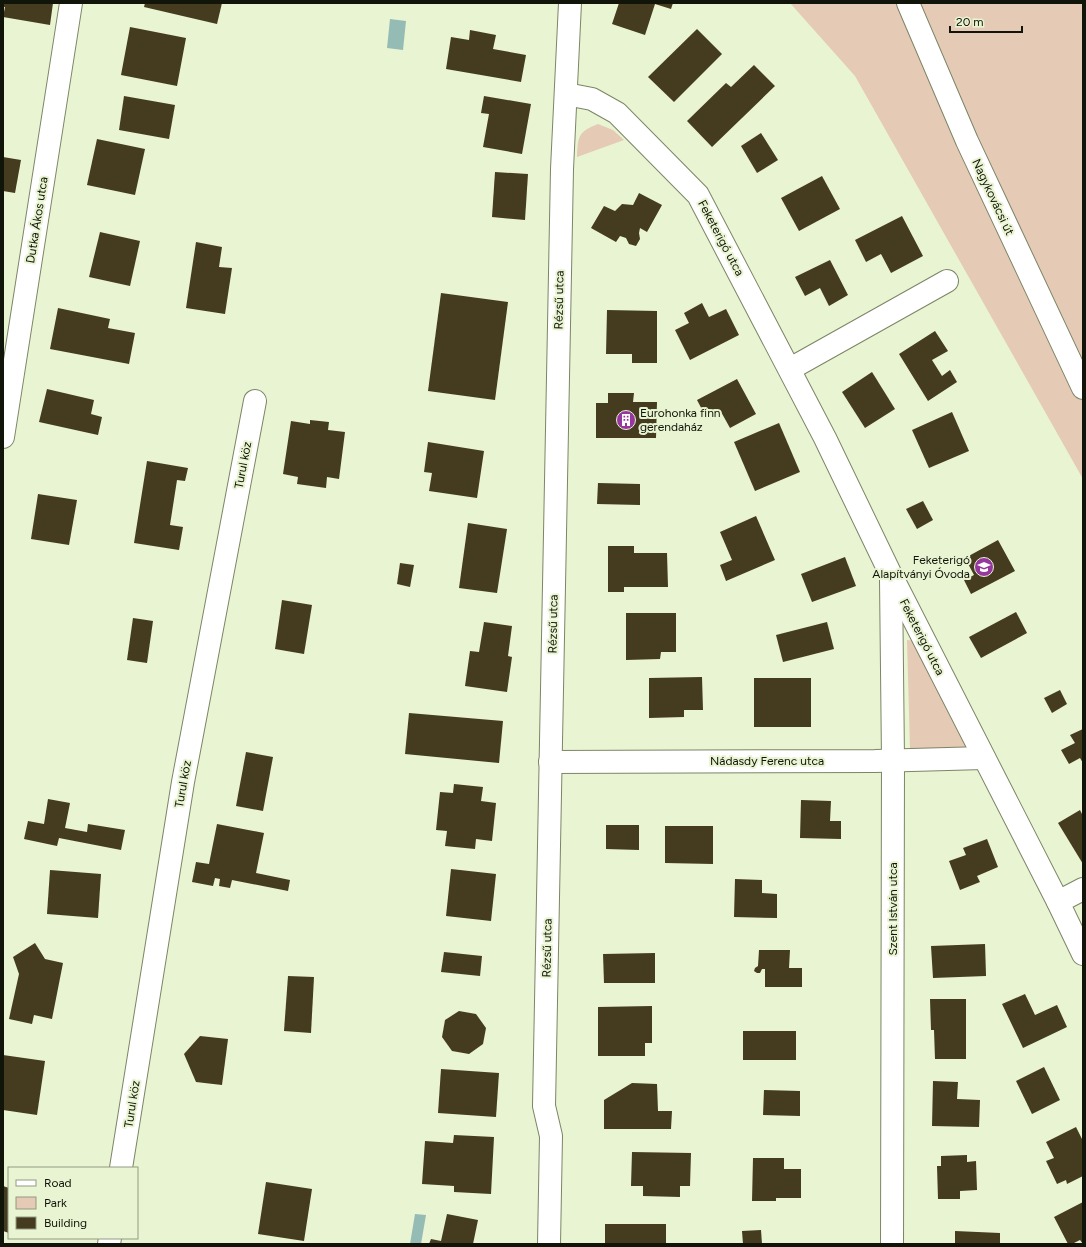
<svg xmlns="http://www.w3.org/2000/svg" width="1086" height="1247" font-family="Figtree,sans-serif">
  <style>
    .green { fill: #e5cab6 }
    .water { fill: #95bbb5 }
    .building { fill: #453b1e }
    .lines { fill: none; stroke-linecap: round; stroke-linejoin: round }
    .street-casing { stroke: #7c8566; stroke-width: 24 }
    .secondary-casing { stroke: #7c8566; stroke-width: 24 }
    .street { stroke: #fff; stroke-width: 22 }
    .secondary { stroke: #fff; stroke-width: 22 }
    .labels { text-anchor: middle; stroke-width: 4; stroke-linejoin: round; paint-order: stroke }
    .street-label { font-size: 12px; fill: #111408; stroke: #e9f4d2 }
    .poi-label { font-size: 12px; fill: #111408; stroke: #e9f4d2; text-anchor: start }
  </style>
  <rect width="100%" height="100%" fill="#e9f4d2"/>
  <g class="green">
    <path d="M790,3h293v476l-228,-403z"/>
    <path d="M598,124l15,6 11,10 -47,17c1,-21 1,-25 21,-33z"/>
    <path d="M907,640l9,1 52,107 -58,1z"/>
  </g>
  <g class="water">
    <path d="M390,19l16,2 -3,29 -16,-2z"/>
    <path d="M415,1214l11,1 -5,29h-11z"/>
  </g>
  <g class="building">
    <path d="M3,3h50l-3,22 -47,-8 2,-10h-2z"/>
    <path d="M145,3h77l-5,21 -73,-17z"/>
    <path d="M619,3h54l-2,6 -16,-5 -10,31 -33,-11z"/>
    <path d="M130,27l56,11 -9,48 -56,-11z"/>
    <path d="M697,29l25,25 -48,48 -26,-25z"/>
    <path d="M470,30l26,5 -3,14 33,6 -5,27 -75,-13 5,-32 18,3z"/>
    <path d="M754,65l21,21 -63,61 -25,-26 39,-38 5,4z"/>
    <path d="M124,96l51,9 -6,34 -50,-9z"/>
    <path d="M484,96l47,8 -9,50 -39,-7 6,-33 -8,-1z"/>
    <path d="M761,133l17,27 -21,13 -16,-27z"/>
    <path d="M97,139l48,10 -10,46 -48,-10z"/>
    <path d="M3,157l18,3 -6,33 -12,-2z"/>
    <path d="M495,172l33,2 -3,46 -33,-3z"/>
    <path d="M822,176l18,33 -41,22 -18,-33z"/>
    <path d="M639,193l23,12 -15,27 -7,-4 -1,5 1,6 -4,7 -7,-2 -3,-6 -6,-2 -4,6 -25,-14 13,-22 11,5 7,-7 11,1z"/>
    <path d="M902,216l21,40 -32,17 -10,-19 -15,8 -11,-22z"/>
    <path d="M100,232l40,9 -10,45 -41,-9z"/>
    <path d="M196,242l26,5 -3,20 13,1 -7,46 -39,-6z"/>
    <path d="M830,260l18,35 -19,11 -9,-18 -15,8 -10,-19z"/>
    <path d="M441,293l67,9 -13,98 -67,-9z"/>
    <path d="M702,303l7,14 17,-8 13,26 -49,25 -15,-30 14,-7 -5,-10z"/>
    <path d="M58,308l52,11 -2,9 27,5 -6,31 -79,-15z"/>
    <path d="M607,310l50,1v52h-25v-9h-26z"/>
    <path d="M935,331l13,20 -16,9 10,16 8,-6 7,12 -29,19 -29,-47z"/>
    <path d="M872,372l23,37 -30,19 -23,-36z"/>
    <path d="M737,379l19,35 -26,14 -10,-18 -14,7 -9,-17z"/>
    <path d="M47,389l47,11 -3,14 11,3 -4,18 -59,-13z"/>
    <path d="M608,393h26l-1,9h24l-1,36h-60v-35h12z"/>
    <path d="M952,412l17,39 -40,17 -17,-38z"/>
    <path d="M310,420l19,2 -1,8 17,2 -6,47 -12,-2 -1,11 -29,-4 1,-7 -15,-3 8,-53 19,3z"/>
    <path d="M779,423l21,49 -45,19 -21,-49z"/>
    <path d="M428,442l56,9 -7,47 -48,-7 3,-18 -8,-1z"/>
    <path d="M147,461l41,7 -3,13 -8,-1 -7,45 13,2 -4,23 -45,-7z"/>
    <path d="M598,483l42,1v21l-43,-1z"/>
    <path d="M38,494l39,6 -8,45 -38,-6z"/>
    <path d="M923,501l10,19 -16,9 -11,-20z"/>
    <path d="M756,516l19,44 -49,21 -6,-16 12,-5 -12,-28z"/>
    <path d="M468,523l39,6 -10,64 -38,-5z"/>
    <path d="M998,540l17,31 -44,23 -7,-14 10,-5 -9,-17z"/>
    <path d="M608,546h26v7h33l1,34h-44v5h-16z"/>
    <path d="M845,557l11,29 -44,16 -11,-28z"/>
    <path d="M400,563l14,2 -4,22 -13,-3z"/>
    <path d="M282,600l30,5 -8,49 -29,-5z"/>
    <path d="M1016,612l11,21 -46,25 -12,-21z"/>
    <path d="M626,613h50v39h-15l-1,7 -34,1z"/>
    <path d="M133,618l20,3 -6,42 -20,-3z"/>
    <path d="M484,622l28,4 -4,30 4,1 -5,35 -42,-6 5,-35 9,1z"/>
    <path d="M827,622l7,27 -51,13 -7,-27z"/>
    <path d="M702,677l1,33h-19v7l-35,1v-40z"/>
    <rect x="754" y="678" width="57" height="49"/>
    <path d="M1060,690l7,14 -15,9 -8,-15z"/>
    <path d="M409,713l94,8 -4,42 -94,-9z"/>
    <path d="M1083,729v34l-3,-5 -11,6 -8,-14 14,-7 -5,-8z"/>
    <path d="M246,752l27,5 -10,54 -27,-5z"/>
    <path d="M454,784l29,3 -2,14 15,2 -4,38 -16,-2 -1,10 -30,-3 2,-15 -11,-1 4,-38 13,1z"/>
    <path d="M48,799l22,4 -5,25 22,4 1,-8 37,6 -4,20 -62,-12 -2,8 -33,-7 4,-18 16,3z"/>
    <path d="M801,800l30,1 -1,20h11v18l-41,-1z"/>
    <path d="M1080,810l3,6v48l-25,-41z"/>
    <path d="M217,824l47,9 -8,40 34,7 -2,11 -56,-11 -2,8 -11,-2 1,-7 -5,-1 -2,8 -21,-4 4,-20 13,2z"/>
    <path d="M606,825h33v25l-33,-1z"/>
    <path d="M665,826h48v38l-48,-1z"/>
    <path d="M987,839l11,28 -21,9 3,6 -20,8 -11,-29 17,-6 -3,-7z"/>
    <path d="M451,869l45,5 -5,47 -45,-5z"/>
    <path d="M50,870l51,4 -3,44 -51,-4z"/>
    <path d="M735,879l27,1v13l15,1v24l-43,-1z"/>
    <path d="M35,943l10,16 18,4 -11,56 -18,-4 -2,9 -23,-5 10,-45 -6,-17z"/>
    <path d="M985,944l1,32 -53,2 -2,-32z"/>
    <path d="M759,950h31l-1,18h13v19h-37v-18h-3l-2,4h-3l-3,-2 1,-3 3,-2z"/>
    <path d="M444,952l38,4 -2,20 -39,-4z"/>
    <path d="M655,953v30h-51l-1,-29z"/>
    <path d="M288,976l26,1 -3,56 -27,-2z"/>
    <path d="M1025,994l10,21 22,-10 10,22 -44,21 -21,-44z"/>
    <path d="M930,999h36v60h-31l-1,-29h-3z"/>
    <path d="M652,1006v37h-7v13h-47v-49z"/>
    <path d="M459,1011l17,3 10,14 -3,16 -14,10 -17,-3 -10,-14 3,-17z"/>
    <rect x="743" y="1031" width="53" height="29"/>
    <path d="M200,1036l28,3 -6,46 -26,-3 -12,-28z"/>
    <path d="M3,1055l42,6 -8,54 -34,-5z"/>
    <path d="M1044,1067l16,33 -28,14 -16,-33z"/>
    <path d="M441,1069l58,4 -3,44 -58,-4z"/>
    <path d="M933,1081l25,1 -1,17 23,1 -1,27 -47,-1z"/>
    <path d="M632,1083l25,1 1,27h14l-1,18h-67v-29z"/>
    <path d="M764,1090l36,1v25l-37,-1z"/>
    <path d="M1076,1127l7,14v35l-16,8 -1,-4 -9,4 -11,-23 8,-3 -8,-16z"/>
    <path d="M454,1135l40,2 -3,57 -37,-2v-6l-32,-2 3,-43 28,2z"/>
    <path d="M632,1152l59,1 -1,33h-10v11l-37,-1v-10h-12z"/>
    <path d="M967,1155v7l9,-1 1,29 -17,1v8h-22l-1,-33h4v-10z"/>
    <path d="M753,1158h31v11h17v29h-25v3h-24z"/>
    <path d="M266,1182l46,7 -8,52 -46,-7z"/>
    <path d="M3,1186l6,2v45l-6,-2z"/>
    <path d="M1083,1202v42l-3,-4 -8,4h-4l-14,-27z"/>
    <path d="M447,1214l31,6 -5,24h-44l2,-5 10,2z"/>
    <rect x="605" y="1224" width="61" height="20"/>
    <path d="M761,1230l1,14h-19l-1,-13z"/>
    <path d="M955,1231l45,2v11h-45z"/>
  </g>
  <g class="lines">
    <defs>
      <g id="street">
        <path d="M566,94l26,5 25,14 81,82 127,243 66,137 167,327 25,52"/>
        <path d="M790,369l157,-88"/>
        <path d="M3,437l68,-434"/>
        <path d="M891,580l2,180 -1,484"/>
        <path d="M550,762l325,-1 109,-3"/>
        <path d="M1058,902l25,-13"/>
        <path d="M121,1168l62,-386 72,-381"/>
        <path d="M109,1244l1,-6"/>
        <path d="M549,1244l2,-108 -7,-30 18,-937 8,-166"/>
      </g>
      <path id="secondary" d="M908,3l59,138 116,247"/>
    </defs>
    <use href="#street" class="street-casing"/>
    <use href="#secondary" class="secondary-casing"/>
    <use href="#street" class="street"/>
    <use href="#secondary" class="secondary"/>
  </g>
  <defs>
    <symbol id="building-disc" viewBox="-11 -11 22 22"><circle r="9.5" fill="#96379f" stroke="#e9f4d2"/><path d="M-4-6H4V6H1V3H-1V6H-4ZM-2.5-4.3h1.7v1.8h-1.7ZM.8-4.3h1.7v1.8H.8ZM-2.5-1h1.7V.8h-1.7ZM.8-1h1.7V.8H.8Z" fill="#fff"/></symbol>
    <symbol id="school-disc" viewBox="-11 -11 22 22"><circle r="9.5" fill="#96379f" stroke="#e9f4d2"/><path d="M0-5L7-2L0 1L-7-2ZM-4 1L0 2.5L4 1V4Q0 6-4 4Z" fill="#fff"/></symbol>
  </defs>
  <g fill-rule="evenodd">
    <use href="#building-disc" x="615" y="409" width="22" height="22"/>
    <use href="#school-disc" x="973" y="556" width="22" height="22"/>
  </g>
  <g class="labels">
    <g class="street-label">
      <text transform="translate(993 197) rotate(65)" y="4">Nagykovácsi út</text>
      <text transform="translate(37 220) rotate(-81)" y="4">Dutka Ákos utca</text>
      <text transform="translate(721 238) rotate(62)" y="4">Feketerigó utca</text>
      <text transform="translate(559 300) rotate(-89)" y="4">Rézsű utca</text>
      <text transform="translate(243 465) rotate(-79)" y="4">Turul köz</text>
      <text transform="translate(553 624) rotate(-89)" y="4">Rézsű utca</text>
      <text transform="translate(922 637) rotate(63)" y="4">Feketerigó utca</text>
      <text x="767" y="765">Nádasdy Ferenc utca</text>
      <text transform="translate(183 784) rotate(-80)" y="4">Turul köz</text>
      <text transform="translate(893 909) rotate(-90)" y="4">Szent István utca</text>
      <text transform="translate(547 948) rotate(-89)" y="4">Rézsű utca</text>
      <text transform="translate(132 1104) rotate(-81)" y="4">Turul köz</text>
    </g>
    <g class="poi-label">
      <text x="640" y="417">Eurohonka finn<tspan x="640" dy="14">gerendaház</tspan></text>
      <text x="970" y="564" text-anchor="end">Feketerigó<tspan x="970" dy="14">Alapítványi Óvoda</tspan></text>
    </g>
  </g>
  <rect width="1086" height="1247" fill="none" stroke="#111408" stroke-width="8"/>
  <rect x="8" y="1167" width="130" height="72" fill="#e9f4d2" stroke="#939a81"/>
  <rect x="16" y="1180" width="20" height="6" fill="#ffffff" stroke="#939a81"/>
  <text x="44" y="1187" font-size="12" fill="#111408">Road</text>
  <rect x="16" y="1197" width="20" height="12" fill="#e5cab6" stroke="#939a81"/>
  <text x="44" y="1207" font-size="12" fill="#111408">Park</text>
  <rect x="16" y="1217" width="20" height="12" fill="#453b1e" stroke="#939a81"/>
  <text x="44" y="1227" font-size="12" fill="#111408">Building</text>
  <path d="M950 26v6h72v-6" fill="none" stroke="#111408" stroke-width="2"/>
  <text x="956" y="26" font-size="12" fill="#111408" stroke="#e9f4d2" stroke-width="3" paint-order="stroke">20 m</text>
</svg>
